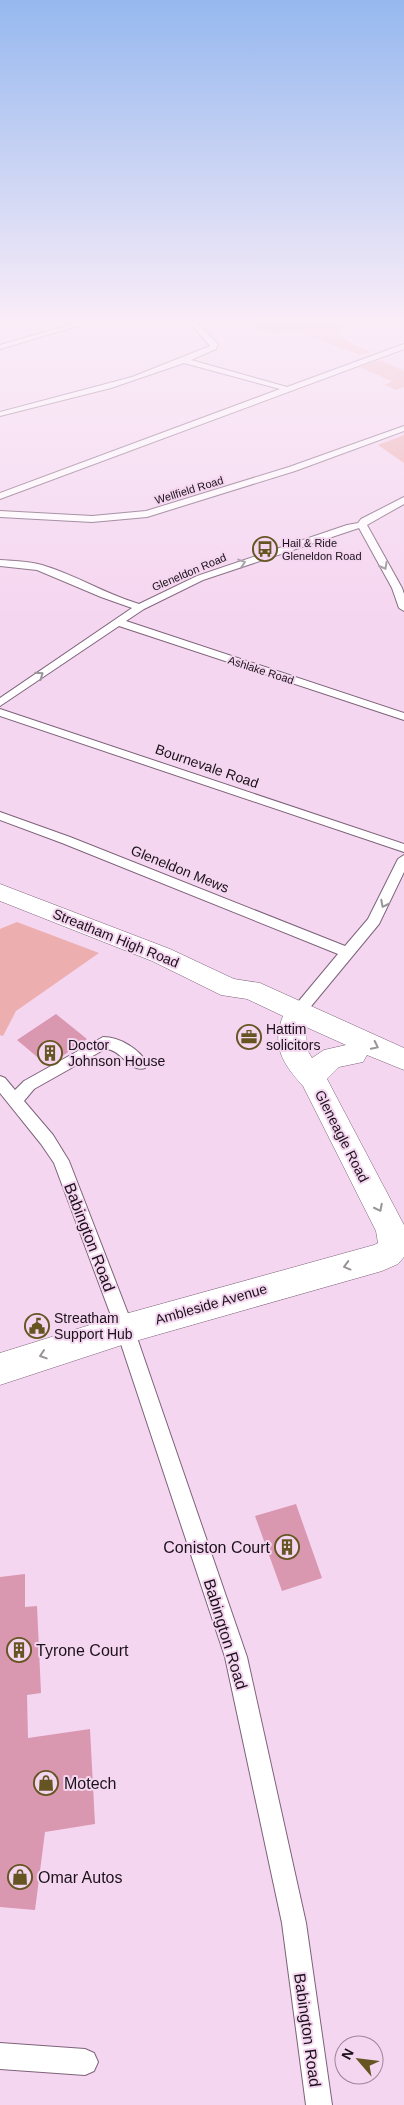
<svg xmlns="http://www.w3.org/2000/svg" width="404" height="2105" font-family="Helvetica,sans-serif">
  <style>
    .green { fill: #ecaeae }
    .building { fill: #da97b0 }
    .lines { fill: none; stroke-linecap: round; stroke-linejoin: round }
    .street-casing { stroke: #7d6279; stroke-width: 2 }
    .highway-casing { stroke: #7d6279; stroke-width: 1 }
    .street { fill: #fff; fill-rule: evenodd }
    .highway { fill: #fff; fill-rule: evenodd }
    .oneway { stroke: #989498 }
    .labels { text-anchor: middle; stroke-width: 4; stroke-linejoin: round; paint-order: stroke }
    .far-street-label { font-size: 11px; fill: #1b111a; stroke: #f5d6f0 }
    .far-poi-label { font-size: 11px; fill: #1b111a; stroke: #f5d6f0; text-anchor: start }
    .street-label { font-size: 14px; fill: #1b111a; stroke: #f5d6f0 }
    .poi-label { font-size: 14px; fill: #1b111a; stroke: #f5d6f0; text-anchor: start }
    .near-street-label { font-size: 16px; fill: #1b111a; stroke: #f5d6f0 }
    .near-poi-label { font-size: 16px; fill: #1b111a; stroke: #f5d6f0; text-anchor: start }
  </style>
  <rect width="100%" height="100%" fill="#f5d6f0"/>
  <g class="green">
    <path d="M243,322h93l9,7 -7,5 14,10 19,8 -10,3 -69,-25 -19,5z"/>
    <path d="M380,360l24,11v16l-8,3 -11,-5 7,-4 -33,-14z"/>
    <path d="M404,435v28l-26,-18z"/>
    <path d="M17,922l82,31 -83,58 -13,25 -3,-1v-106z"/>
  </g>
  <g class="building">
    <path d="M56,1014l31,25 -39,27 -31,-26z"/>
    <path d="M296,1504l26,74 -40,13 -27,-75z"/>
    <path d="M25,1574v33l12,-1 4,87 -14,2 1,43 62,-9 5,95 -50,8 -10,78 -35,-3v-330z"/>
  </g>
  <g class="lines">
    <defs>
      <g id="street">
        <path d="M80,322h11l-91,27v-4z"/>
        <path d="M189,322h7l22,22 -2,5 -25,11 96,27 117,-43v5l-404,150v-6l280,-104 -96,-26 -73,25 -111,28v-4l132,-35 78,-31z"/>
        <path d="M404,426v5l-109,40 -148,46 -55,5 -92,-5v-6l92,5 54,-5 143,-44z"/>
        <path d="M404,497v7l-37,21 35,63 2,6v17l-5,-3 -7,-20 -33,-60 -156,52 -59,29 -18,12 278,92v7l-285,-94 -119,80v-8l132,-90 -31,-11 -64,-27 -37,-4v-6c14,1 28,1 42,5 34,10 63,29 97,39l58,-28 150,-51 11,-2 3,-4z"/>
        <path d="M0,709l404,135v8l-404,-136z"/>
        <path d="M0,812l70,25 275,109 23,-27 30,-60 6,-4v17l-25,52 -76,92 -5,1 -5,-1 -2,-4 2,-4 45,-54 -276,-111 -62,-23z"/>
        <path d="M103,1037c17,0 36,12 45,27l-3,4c-16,5 -23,-19 -40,-19l-71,40 -10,12 29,34 16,26 65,168 113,328 59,266 26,182h-26l-24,-182 -57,-266 -109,-328 -62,-166 -13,-19 -41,-51v-17l5,2 10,12 9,-9z"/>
        <path d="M0,2043l85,6 9,4 4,9 -4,9 -9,4 -85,-6z"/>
      </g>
      <path id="highway" d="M0,884l170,65 64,30 26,4 144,65v22l-37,-15 -4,7 -24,5 -12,12 77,146v32l-6,7 -16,7 -257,73 -125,41v-32l125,-39 249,-69 4,-2 -2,-12 -73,-145c-20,-22 -32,-40 -20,-70l-36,-17 -26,-4 -69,-34 -152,-60zM306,1027l40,18 -22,5 -12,8 -6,-10z"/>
    </defs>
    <use href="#street" class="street-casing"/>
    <use href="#highway" class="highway-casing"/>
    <use href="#street" class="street"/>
    <use href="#highway" class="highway"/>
  </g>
  <defs><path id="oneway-chevron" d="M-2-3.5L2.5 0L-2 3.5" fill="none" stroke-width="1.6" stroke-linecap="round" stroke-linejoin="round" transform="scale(1.25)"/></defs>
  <g class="oneway">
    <use href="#oneway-chevron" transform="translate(242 563) rotate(-18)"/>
    <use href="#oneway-chevron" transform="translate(384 566) rotate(61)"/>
    <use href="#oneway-chevron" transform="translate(40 675) rotate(-35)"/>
    <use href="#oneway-chevron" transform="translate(384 904) rotate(117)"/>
    <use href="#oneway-chevron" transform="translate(375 1046) rotate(26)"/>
    <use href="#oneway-chevron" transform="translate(379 1208) rotate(63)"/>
    <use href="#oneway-chevron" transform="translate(347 1266) rotate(165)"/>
    <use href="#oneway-chevron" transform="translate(43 1355) rotate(162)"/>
  </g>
  <linearGradient id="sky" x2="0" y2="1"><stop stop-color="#96b8ef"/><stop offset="0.52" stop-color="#faedf8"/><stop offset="1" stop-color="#faedf8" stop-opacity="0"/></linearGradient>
  <rect width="404" height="617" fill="url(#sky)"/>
  <defs>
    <symbol id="bus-ring" viewBox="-11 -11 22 22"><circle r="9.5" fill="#f5d6f0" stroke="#655522" stroke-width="1.5"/><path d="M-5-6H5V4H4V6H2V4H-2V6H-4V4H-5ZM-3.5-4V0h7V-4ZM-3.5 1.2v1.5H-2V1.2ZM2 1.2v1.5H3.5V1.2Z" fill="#655522"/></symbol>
    <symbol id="office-ring" viewBox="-11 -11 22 22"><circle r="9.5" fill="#f5d6f0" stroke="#655522" stroke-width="1.5"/><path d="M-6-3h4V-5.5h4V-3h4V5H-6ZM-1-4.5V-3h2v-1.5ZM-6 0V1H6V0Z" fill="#655522"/></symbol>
    <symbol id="building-ring" viewBox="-11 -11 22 22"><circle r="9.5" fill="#f5d6f0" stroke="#655522" stroke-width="1.5"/><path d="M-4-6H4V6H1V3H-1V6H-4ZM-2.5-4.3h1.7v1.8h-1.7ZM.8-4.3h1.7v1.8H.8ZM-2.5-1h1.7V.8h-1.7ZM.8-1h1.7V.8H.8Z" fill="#655522"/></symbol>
    <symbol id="civic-ring" viewBox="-11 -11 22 22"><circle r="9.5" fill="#f5d6f0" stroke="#655522" stroke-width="1.5"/><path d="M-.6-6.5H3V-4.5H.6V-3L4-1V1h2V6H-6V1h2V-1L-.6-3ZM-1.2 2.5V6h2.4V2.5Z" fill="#655522"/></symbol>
    <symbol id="shop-ring" viewBox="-11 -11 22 22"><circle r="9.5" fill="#f5d6f0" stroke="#655522" stroke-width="1.5"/><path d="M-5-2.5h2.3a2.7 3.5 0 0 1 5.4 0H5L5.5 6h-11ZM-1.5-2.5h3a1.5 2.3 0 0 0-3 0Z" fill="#655522"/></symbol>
  </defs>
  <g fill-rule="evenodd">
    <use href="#bus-ring" x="251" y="535" width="28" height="28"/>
    <use href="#office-ring" x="235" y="1023" width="28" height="28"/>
    <use href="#building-ring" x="36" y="1039" width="28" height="28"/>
    <use href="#civic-ring" x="23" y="1312" width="28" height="28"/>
    <use href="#building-ring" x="273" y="1533" width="28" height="28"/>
    <use href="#building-ring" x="5" y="1636" width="28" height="28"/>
    <use href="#shop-ring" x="32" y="1769" width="28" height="28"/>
    <use href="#shop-ring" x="6" y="1863" width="28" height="28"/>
  </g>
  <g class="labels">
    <g class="far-street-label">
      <text transform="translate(189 490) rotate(-17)" y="4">Wellfield Road</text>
      <text transform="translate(189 572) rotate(-23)" y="4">Gleneldon Road</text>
      <text transform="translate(261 670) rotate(18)" y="4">Ashlake Road</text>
    </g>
    <g class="far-poi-label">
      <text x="282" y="547">Hail &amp; Ride<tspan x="282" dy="13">Gleneldon Road</tspan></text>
    </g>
    <g class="street-label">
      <text transform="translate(207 766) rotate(19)" y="5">Bournevale Road</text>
      <text transform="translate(180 869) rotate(22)" y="5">Gleneldon Mews</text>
      <text transform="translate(116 938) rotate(22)" y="5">Streatham High Road</text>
      <text transform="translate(342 1136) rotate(63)" y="5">Gleneagle Road</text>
      <text transform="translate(211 1304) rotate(-16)" y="5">Ambleside Avenue</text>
    </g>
    <g class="poi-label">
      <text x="266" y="1034">Hattim<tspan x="266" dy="16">solicitors</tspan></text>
      <text x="68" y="1050">Doctor<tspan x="68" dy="16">Johnson House</tspan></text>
      <text x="54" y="1323">Streatham<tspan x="54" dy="16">Support Hub</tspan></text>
    </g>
    <g class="near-street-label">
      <text transform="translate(90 1237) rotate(69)" y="6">Babington Road</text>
      <text transform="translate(226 1634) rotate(73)" y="6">Babington Road</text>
      <text transform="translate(308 2030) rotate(82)" y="6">Babington Road</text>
    </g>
    <g class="near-poi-label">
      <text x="270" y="1553" text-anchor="end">Coniston Court</text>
      <text x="36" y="1656">Tyrone Court</text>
      <text x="64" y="1789">Motech</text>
      <text x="38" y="1883">Omar Autos</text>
    </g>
  </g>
  <g transform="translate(359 2060) rotate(298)"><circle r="24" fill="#f5d6f0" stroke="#9e879a"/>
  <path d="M0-4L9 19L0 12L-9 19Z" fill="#655522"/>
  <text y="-8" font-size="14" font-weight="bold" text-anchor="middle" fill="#1b111a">N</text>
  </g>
</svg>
